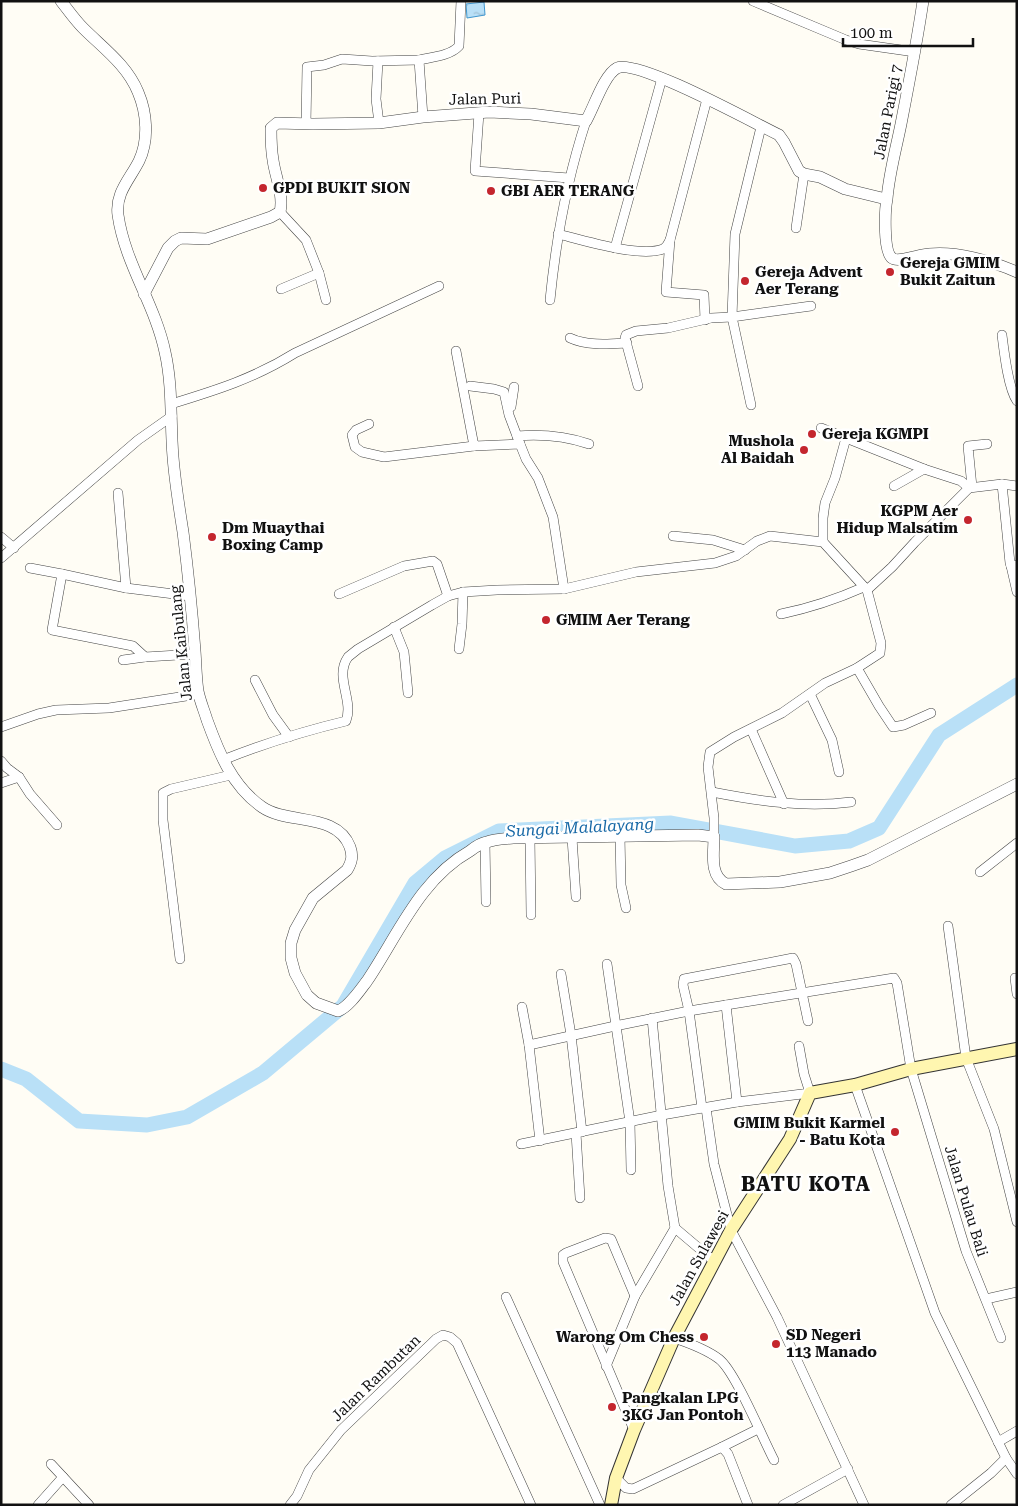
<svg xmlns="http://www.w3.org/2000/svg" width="1018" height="1506" font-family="'Roboto Serif',serif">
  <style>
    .water { fill: url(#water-ripples); stroke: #3f96cf }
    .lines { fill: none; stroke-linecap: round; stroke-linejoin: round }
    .river { stroke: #b9e0f7; stroke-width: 15 }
    .minor-casing { stroke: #444; stroke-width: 10 }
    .tertiary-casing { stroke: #444; stroke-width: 12 }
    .secondary-casing { stroke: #333; stroke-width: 14 }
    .minor { stroke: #fff; stroke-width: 9 }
    .tertiary { stroke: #fff; stroke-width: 11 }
    .secondary { stroke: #fff6b0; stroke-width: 12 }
    .poi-dot { fill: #c4262e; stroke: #fff; stroke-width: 2 }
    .labels { text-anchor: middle; stroke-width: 5; stroke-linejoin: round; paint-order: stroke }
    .street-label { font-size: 15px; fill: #111; stroke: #fff }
    .poi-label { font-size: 15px; font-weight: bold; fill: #111; stroke: #fff; text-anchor: start }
    .water-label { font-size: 16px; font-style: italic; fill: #1768a6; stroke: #fff }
    .district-label { font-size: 20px; font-weight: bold; letter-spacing: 1px; fill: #111; stroke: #fff }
  </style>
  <defs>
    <pattern id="water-ripples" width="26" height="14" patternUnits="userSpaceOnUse" patternTransform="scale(1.25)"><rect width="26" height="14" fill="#b9e0f7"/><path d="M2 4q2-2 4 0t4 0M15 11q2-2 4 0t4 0" fill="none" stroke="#9ebfd3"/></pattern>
  </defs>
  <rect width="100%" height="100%" fill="#fffdf5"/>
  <path class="water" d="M484,2l1,13 -18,3 -1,-14z"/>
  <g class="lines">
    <path class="river" d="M1,1069l25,10 53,42 68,4 40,-8 76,-44 80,-67 72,-123 30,-25 54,-27 172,-8 124,23 54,-5 30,-13 60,-93 78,-50"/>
    <defs>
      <g id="minor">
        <path d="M753,1l93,39 13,4 56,8"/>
        <path d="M378,61l-2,38 3,24"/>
        <path d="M479,113l-4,58 94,7"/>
        <path d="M423,117l-4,-57c13,-3 31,-4 40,-14l2,-45"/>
        <path d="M306,124l1,-57 17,-2 18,-6 30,2 47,-1"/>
        <path d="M280,212l26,28 13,33 7,27"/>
        <path d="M796,228l8,-54"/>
        <path d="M558,234c24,6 82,24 105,15 4,-2 5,-5 7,-9l37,-141"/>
        <path d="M670,240l-4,52 38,3 1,25"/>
        <path d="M615,248l47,-170"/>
        <path d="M281,289l38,-16"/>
        <path d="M550,300c6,-61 17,-121 36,-179"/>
        <path d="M1002,335c2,16 6,53 15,66"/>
        <path d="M570,338c17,8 39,6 57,5"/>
        <path d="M456,351l18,95 46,-2 6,15 12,19 15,39 11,72"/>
        <path d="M470,386l24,3 10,3 5,23 11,29"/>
        <path d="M638,386l-13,-48 1,-3 10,-4 32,-3 43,-10 21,-1 3,-83 26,-107"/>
        <path d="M171,404c46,-14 84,-26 124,-51l144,-67"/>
        <path d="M751,405l-19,-88 79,-11"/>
        <path d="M511,407l3,-20"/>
        <path d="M369,424l-13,6 -4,5 3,12 7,5 22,5 90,-11"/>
        <path d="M821,428l103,41"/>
        <path d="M517,436c25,-2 48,0 72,8"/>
        <path d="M1002,484l8,79 1,3 6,-1"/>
        <path d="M894,486l30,-17 37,12 8,7 33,-4 15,2"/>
        <path d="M972,487l-4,-41 19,-2"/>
        <path d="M118,493l8,95"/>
        <path d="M673,536l40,4 32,10"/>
        <path d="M1,537l13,11"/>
        <path d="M823,542v-24l2,-15 10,-25 11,-40"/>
        <path d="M1,558l137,-118 34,-24"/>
        <path d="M1011,566l6,26"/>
        <path d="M30,568l32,6"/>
        <path d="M339,594l65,-28 29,-5 4,3 11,32"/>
        <path d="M190,596l-64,-8 -64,-14 -10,56 81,16 12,11 50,-3"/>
        <path d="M781,614c29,-6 56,-15 83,-27"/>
        <path d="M394,627l10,25 4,41"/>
        <path d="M459,649l3,-25 1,-32"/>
        <path d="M123,660l22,-3"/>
        <path d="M857,668l22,38 14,21 11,-2 27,-12"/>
        <path d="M255,680l18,35 16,22"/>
        <path d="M810,694l22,46 7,32"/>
        <path d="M1,727l37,-13 18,-4 53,-2 90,-14"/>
        <path d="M751,729l33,75"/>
        <path d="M223,760c40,-16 81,-29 123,-39 8,-21 -12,-44 2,-64l10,-8 74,-44 16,-9 15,-4 34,-2 67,-1 72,-17 79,-9 21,-7 21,-15 13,-5 53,6 44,48 25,-23 23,-25 54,-54"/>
        <path d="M1,761l6,7 12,9 11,17 27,31"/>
        <path d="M1,783l18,-6"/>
        <path d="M712,792c46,9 92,16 139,10"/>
        <path d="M620,836l1,49 5,23"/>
        <path d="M714,837v-19l-6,-51 2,-15 24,-15 48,-24 43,-30 32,-15 23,-15 1,-10 -14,-53"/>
        <path d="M530,838l1,77"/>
        <path d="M572,838l4,59"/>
        <path d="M485,842l1,60"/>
        <path d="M980,872l37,-29"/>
        <path d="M948,926l18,132 28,71 23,93"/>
        <path d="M180,959l-17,-139v-27l8,-4 60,-14"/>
        <path d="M607,964l23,158 1,48"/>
        <path d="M561,974l10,61 11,97"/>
        <path d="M1015,978l2,16"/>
        <path d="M726,1005l11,97"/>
        <path d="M522,1007l7,38 86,-19 74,-15 205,-33 3,5 14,86 55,182 35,87"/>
        <path d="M529,1045l11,96"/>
        <path d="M855,1085l80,228 71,145 11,16"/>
        <path d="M702,1108l-13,-97 -6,-26 1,-6 109,-21 3,6 12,57"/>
        <path d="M706,1108l8,56 17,66 46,87 87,188"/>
        <path d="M576,1133l4,65"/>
        <path d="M521,1144l141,-29 75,-13 73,-9 -6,-19 -5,-28"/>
        <path d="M675,1228l39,33"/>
        <path d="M506,1297l94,208"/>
        <path d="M986,1299l31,-7"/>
        <path d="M674,1338c15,5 32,11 45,21 16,12 44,80 55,101"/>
        <path d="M606,1366l29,-70 40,-68 -7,-42 -16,-168"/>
        <path d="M634,1430l-71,-168v-7l3,-2 39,-15 6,1 24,57"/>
        <path d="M998,1442l19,-11"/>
        <path d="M722,1447l36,-18"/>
        <path d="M51,1464l38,41"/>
        <path d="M616,1478l10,10 7,1 89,-42 6,7 20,51"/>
        <path d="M38,1505l25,-28"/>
        <path d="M290,1505l7,-9 12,-26 32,-40 95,-91 7,-4 7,2 7,6 74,162"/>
        <path d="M783,1505l65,-36"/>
        <path d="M951,1505l40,-32 15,-15"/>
      </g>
      <g id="tertiary">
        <path d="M61,1c7,9 14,19 22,27 20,20 44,37 55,64 9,21 11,48 1,69 -9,18 -24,32 -21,54 7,49 37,89 47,137 8,35 5,70 8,105 2,25 6,50 10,75 5,39 9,79 12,119 1,13 1,27 3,40 2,10 6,19 9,29 12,33 25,66 55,87 26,18 75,5 88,40 3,9 2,15 -3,23l-34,28 -18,32 -4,13v15l4,15 12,22 9,8 22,8c11,-4 22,-21 29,-30 31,-46 53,-102 103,-130 5,-4 11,-8 17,-9 9,-3 17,-3 26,-4l185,-3 16,2c0,16 -5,39 12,47l54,-2 50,-9 21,-7 17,-6 149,-76"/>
        <path d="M923,1c-6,41 -14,82 -22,123 -5,25 -12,50 -14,75 -2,10 -4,52 5,59 6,5 28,-4 37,-4 27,-3 63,7 88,18"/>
        <path d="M144,294l24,-46 7,-7 6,-3 26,1 64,-22 9,-5c4,-17 -5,-36 -7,-52 -2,-11 -2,-22 -2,-32l6,-5 36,1 66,-1 44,-6 66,-5 42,2 55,7c8,-14 18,-46 31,-53 20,-10 137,55 162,67l5,7 15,29 5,3 16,3 25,12 41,10"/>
      </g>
      <path id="secondary" d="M611,1505l5,-27 18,-48 40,-92 57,-108 59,-91 20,-46 45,-8 56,-16 106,-20"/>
    </defs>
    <use href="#minor" class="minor-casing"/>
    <use href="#tertiary" class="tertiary-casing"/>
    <use href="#secondary" class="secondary-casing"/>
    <use href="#minor" class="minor"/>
    <use href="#tertiary" class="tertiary"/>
    <use href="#secondary" class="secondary"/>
  </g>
  <g class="poi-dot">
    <circle cx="263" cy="188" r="5"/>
    <circle cx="491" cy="191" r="5"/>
    <circle cx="890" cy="272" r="5"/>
    <circle cx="745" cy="281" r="5"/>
    <circle cx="812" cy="434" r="5"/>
    <circle cx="804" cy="450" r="5"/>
    <circle cx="968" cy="520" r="5"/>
    <circle cx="212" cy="537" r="5"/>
    <circle cx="546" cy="620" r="5"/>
    <circle cx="895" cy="1132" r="5"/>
    <circle cx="704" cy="1337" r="5"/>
    <circle cx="776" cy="1344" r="5"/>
    <circle cx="612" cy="1407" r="5"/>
  </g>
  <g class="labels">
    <g class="street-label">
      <text transform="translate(485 99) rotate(-1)" y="5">Jalan Puri</text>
      <text transform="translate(888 112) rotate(-79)" y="5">Jalan Parigi 7</text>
      <text transform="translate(181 643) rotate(-96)" y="5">Jalan Kaibulang</text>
      <text transform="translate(966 1201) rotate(73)" y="5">Jalan Pulau Bali</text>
      <text transform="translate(699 1258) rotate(-61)" y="5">Jalan Sulawesi</text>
      <text transform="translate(376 1378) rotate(-44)" y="5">Jalan Rambutan</text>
    </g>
    <g class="poi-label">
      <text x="273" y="193">GPDI BUKIT SION</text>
      <text x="501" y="196">GBI AER TERANG</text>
      <text x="900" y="268">Gereja GMIM<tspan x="900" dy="17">Bukit Zaitun</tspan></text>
      <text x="755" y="277">Gereja Advent<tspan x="755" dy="17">Aer Terang</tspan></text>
      <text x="822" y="439">Gereja KGMPI</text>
      <text x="794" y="446" text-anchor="end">Mushola<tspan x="794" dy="17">Al Baidah</tspan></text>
      <text x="958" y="516" text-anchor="end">KGPM Aer<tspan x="958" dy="17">Hidup Malsatim</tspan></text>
      <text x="222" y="533">Dm Muaythai<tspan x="222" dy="17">Boxing Camp</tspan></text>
      <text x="556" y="625">GMIM Aer Terang</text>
      <text x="885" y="1128" text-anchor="end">GMIM Bukit Karmel<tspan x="885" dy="17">- Batu Kota</tspan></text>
      <text x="786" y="1340">SD Negeri<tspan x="786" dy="17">113 Manado</tspan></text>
      <text x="694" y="1342" text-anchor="end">Warong Om Chess</text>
      <text x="622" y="1403">Pangkalan LPG<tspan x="622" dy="17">3KG Jan Pontoh</tspan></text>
    </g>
    <g class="water-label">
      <text transform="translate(580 827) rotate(-3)" y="6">Sungai Malalayang</text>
    </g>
    <g class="district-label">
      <text x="806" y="1191">BATU KOTA</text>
    </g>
  </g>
  <rect width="1018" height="1506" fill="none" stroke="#111111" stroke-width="5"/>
  <path d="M843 38v8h130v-8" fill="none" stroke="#111111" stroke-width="2.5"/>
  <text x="850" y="38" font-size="15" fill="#111111" stroke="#ffffff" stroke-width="4" paint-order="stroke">100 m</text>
</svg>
